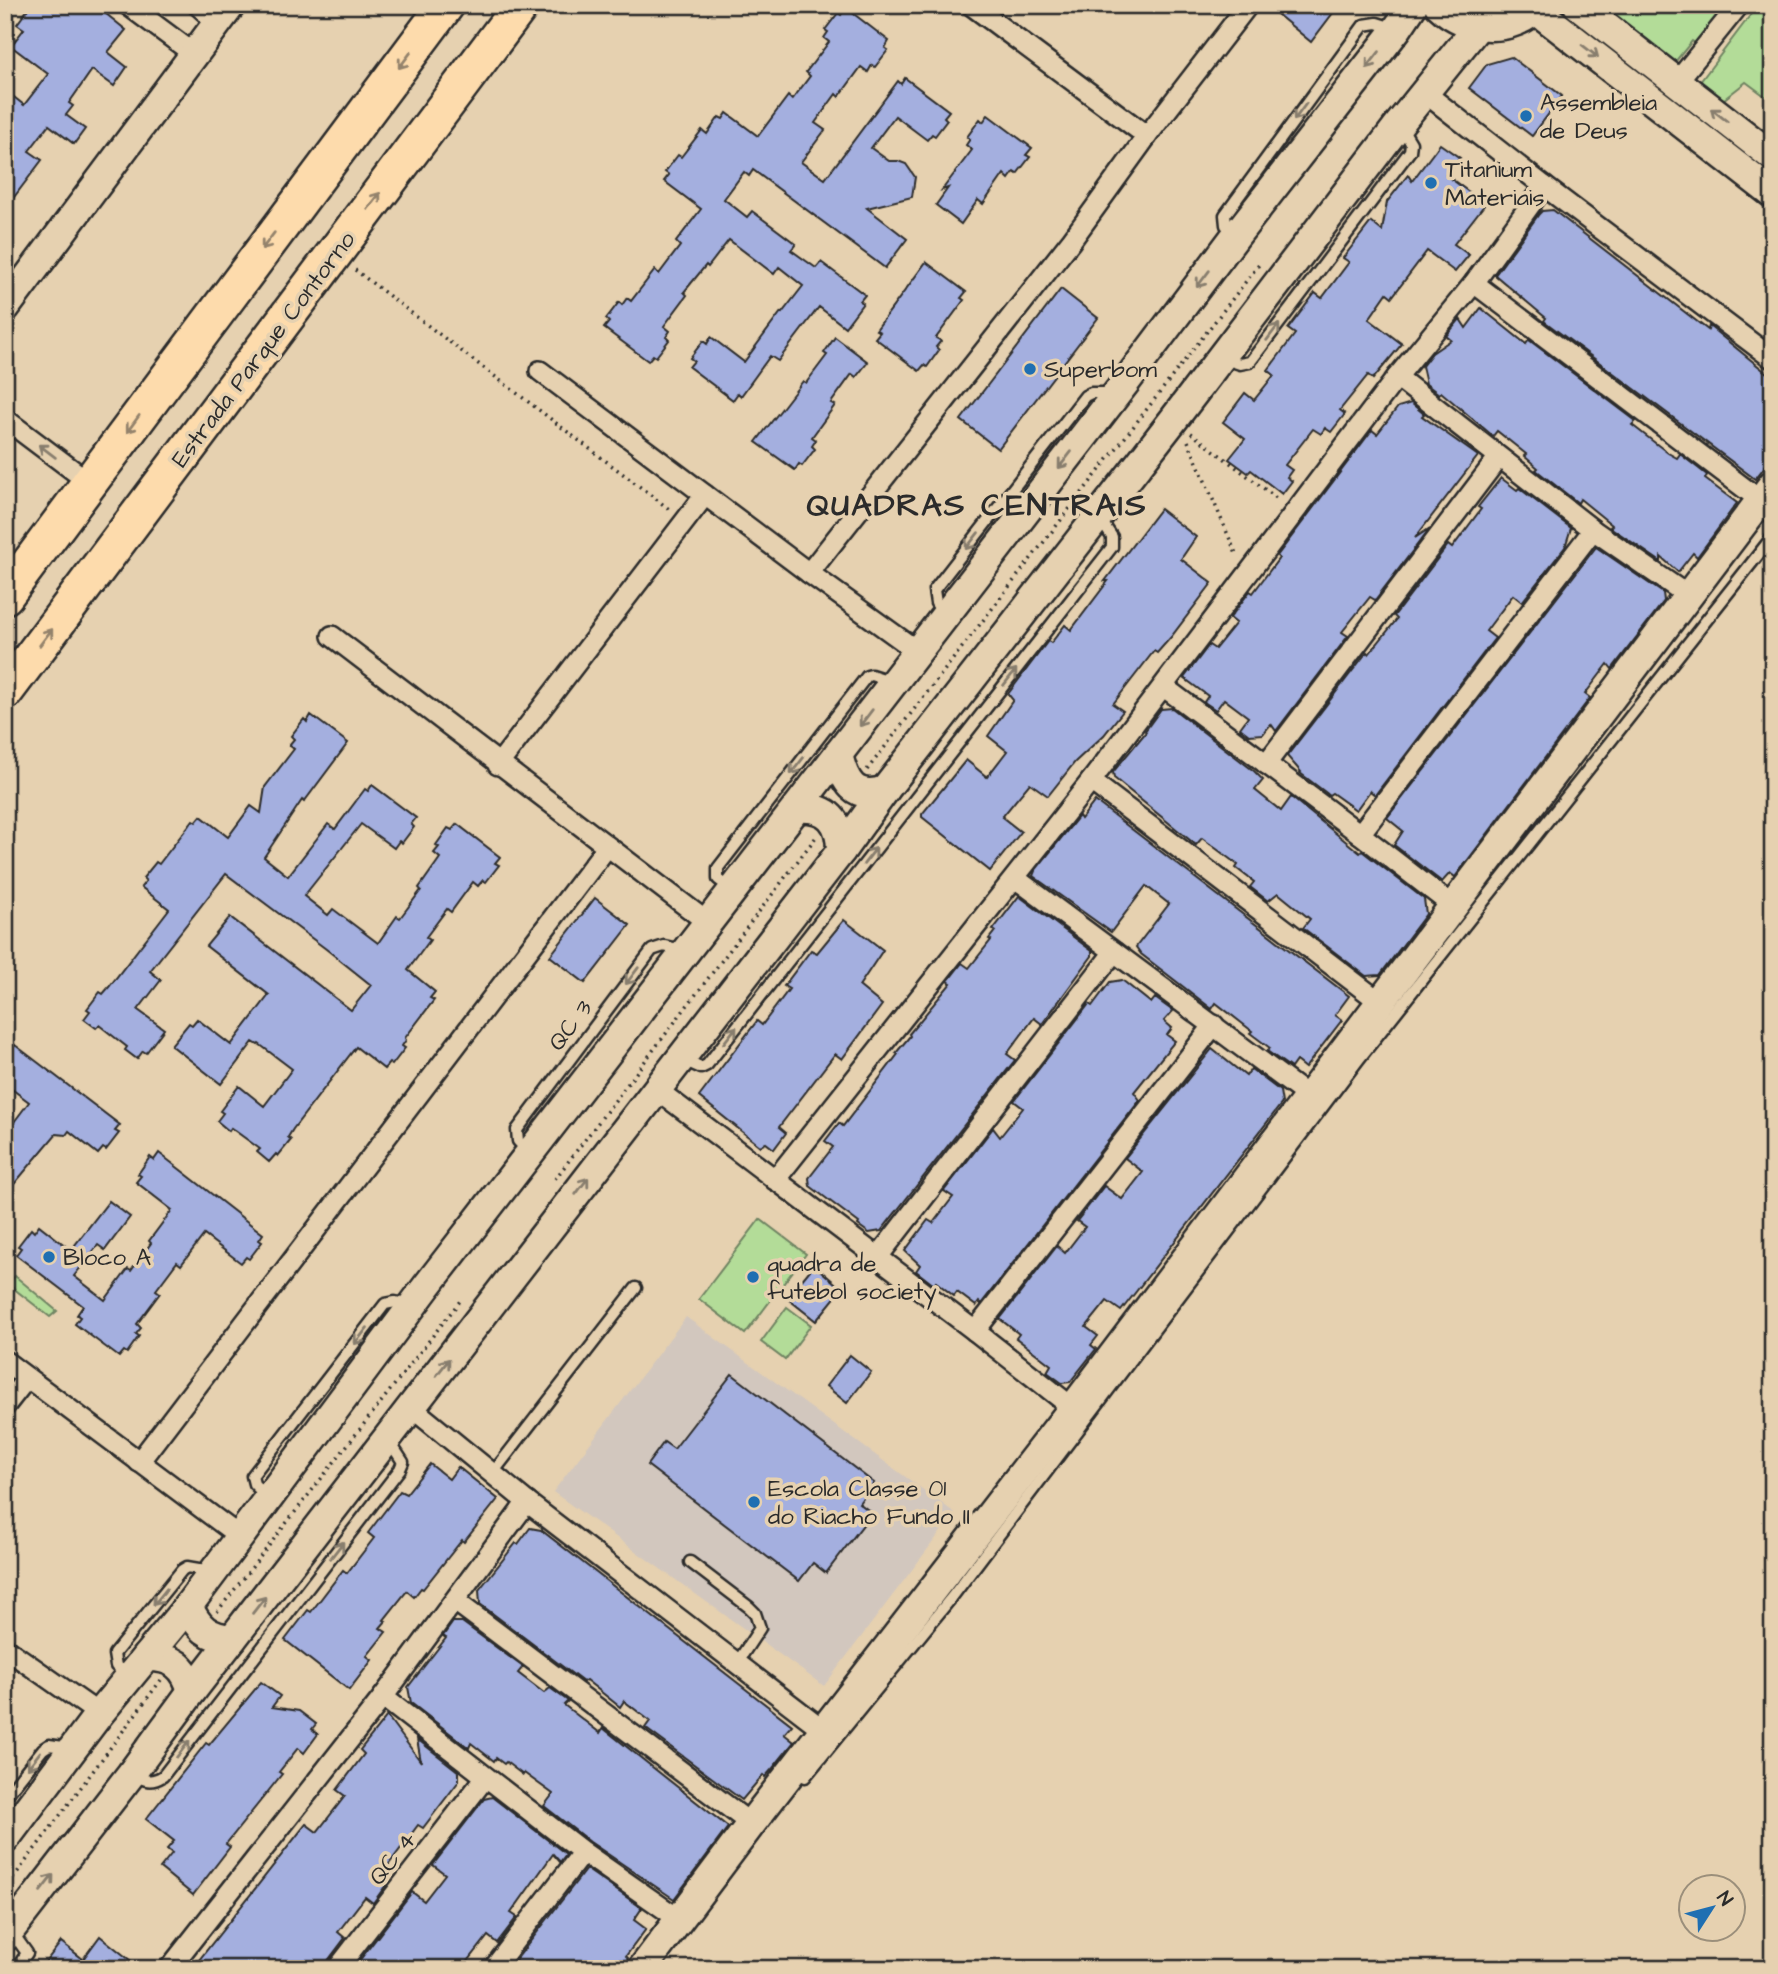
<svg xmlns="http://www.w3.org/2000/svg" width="1778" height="1974" font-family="'Architects Daughter',sans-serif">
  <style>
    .built { fill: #d2c7be }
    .green { fill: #b3dc98; stroke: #6f8462; stroke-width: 2 }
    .building { fill: #a4afdf; stroke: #2b2b2b; stroke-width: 2 }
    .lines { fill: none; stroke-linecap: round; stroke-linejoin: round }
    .lane-casing { stroke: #2b2b2b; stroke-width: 15 }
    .street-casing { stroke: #2b2b2b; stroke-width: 24 }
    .secondary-casing { stroke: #2b2b2b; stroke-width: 33 }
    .highway-casing { stroke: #2b2b2b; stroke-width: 40 }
    .path { stroke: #2b2b2b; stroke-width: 3.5; stroke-dasharray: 2 5; stroke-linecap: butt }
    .lane { stroke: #e6d1b0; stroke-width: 10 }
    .street { stroke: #e6d1b0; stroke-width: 19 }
    .secondary { stroke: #e6d1b0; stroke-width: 28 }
    .highway { stroke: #fddbac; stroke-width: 35 }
    .oneway { stroke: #887e6e }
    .oneway2 { stroke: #94836c }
    .poi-dot { fill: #1f6fb2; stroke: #e6d1b0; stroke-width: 2.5 }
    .labels { text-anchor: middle; stroke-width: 7; stroke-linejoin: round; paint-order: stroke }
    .poi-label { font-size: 24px; fill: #2b2b2b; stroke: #e6d1b0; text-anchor: start }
    .street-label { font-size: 24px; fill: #2b2b2b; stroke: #e6d1b0 }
    .district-label { font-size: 32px; font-weight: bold; letter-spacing: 2px; fill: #2b2b2b; stroke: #e6d1b0 }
  </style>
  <rect width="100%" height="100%" fill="#e6d1b0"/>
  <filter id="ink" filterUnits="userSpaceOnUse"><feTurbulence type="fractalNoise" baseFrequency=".0143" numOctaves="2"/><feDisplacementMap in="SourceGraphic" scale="14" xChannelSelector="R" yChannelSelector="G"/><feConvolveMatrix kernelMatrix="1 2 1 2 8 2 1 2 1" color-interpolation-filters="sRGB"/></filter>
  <g filter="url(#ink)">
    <path class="built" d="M686,1317l269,196 -131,173 -271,-194z"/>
    <g class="green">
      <path d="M1603,5h123l-27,41 -7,-5 -17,21z"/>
      <path d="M1758,5h11l4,3v94l-27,-20 -23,18 -23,-18z"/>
      <path d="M760,1219l46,35 -61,80 -46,-35z"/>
      <path d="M15,1276l42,35 -7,6 -42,-33z"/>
      <path d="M787,1307l24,18 -26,35 -24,-18z"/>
    </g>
    <g class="building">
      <path d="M31,5h64l31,25 -18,22 19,15 -13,19 -22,-16 -23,33 4,3 -7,9 19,14 -11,15 -25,-19 -20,26 13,9 -37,49v-119l19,15 24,-31 -37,-28 13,-17 -7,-5z"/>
      <path d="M1266,5h73l-28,37z"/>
      <path d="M846,8l43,33 -4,7 3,2 -13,17 -3,-2 -4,7 -7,-5 -22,30 -3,-3 -21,29 10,7 -24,32 24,17 73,-98 3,3 4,-6 44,33 -5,6 3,3 -12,16 -3,-2 -5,6 -32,-24 -24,32 18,13h9l8,3 9,13 -3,20 -45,11 40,31 -22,29 -132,-98 -4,6 -5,-4 -20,27 23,18 5,-6 44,33 -5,6 25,18 5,-6 44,33 -5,6 3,2 -18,24 -26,-20 -41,54 -8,-5 -29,40 -3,-3 -5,7 -44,-33 5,-6 -4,-3 13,-17 4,3 4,-7 33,25 37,-50 1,1 21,-27 -24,-19 -5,7 -45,-34 -21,27 -2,-2 -22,27 3,3 -23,31 6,5 -4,6 3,3 -13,17 -3,-2 -5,6 -44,-33 5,-6 -3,-3 13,-17 3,3 5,-7 4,3 24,-31 4,4 21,-28 -4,-4 25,-33 -37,-28 5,-6 -4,-3 13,-17 3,2 21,-27 5,4 12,-17 4,2 4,-6 31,23 30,-40 4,4 18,-24 -4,-4 23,-30 -5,-4 4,-6 -3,-2 13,-17 3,2z"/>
      <path d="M1511,57l51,39 -30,40 -63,-48 18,-24z"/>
      <path d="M988,115l44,33 -6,7 4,2 -13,17 -3,-2 -5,7 -5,-5 -21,30 -5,-4 -17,24 -25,-19 12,-17 -6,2 30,-40 -6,-5 4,-6 -3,-2 13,-18 3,3z"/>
      <path d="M1440,144l20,14 -14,17 39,29 -31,40 15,11 -14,17 -28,-21 -35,46 -5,-4 -18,26 33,25 -29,35 -5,-4 -28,35 5,4 -14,18 -6,-4 -4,6 -8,-5 -28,36 7,5 -5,7 5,4 -10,13 -31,-24 -3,3 -19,-14 16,-20 -22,-17 22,-29 9,7 20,-25 -6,-5 27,-36 -7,-5 27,-36 7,5 27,-36 -6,-4 28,-36 11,9 5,-29 21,-27 4,6z"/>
      <path d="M1553,210l155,120 1,-4 64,52v78l-18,23 -211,-158 2,-3 -51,-43 44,-61 3,-3z"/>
      <path d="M926,262l40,30 -5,6 3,2 -28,38 5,3 -5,6 3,3 -12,17 -3,-2 -5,6 -44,-33 5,-6 -4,-2z"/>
      <path d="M1061,289l37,29 -100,131 -37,-29z"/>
      <path d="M1481,308l45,36 3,-4 107,81 -4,4 36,28 9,5 3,-4 27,21 -2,4 32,24 -40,54 -4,-4 -15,19 -17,-15v5l-51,-35 2,-2 -32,-26 -2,4 -42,-33 2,-2 -14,-12 2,-2 -29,-23 -4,5 -52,-44 -2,2 -13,-10 -4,-18 10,-13 19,-13 -5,-4 14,-17 6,9z"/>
      <path d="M835,337l33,25 -12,15 -4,-3 -21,29 4,2 -23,32 4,3 -4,6 3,3 -13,17 -3,-2 -4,6 -39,-28 47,-61 3,2 21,-28 -3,-2z"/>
      <path d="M1411,403l13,11 -2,2 56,40 -63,82 15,-10 -55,72 -5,-3 -28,35 6,4 -72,95 -5,-7 -8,10 -14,1 -9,-7 8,-11 -24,-18 -8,11 -12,-8 4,-6 -24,-18 25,-33 6,4 21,-26 -6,-5 20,-27 3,2 26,-35 -2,-2 95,-126 5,4 21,-27z"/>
      <path d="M1501,478l16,12 2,-2 52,40 -6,19 -43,55 -9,-7 -27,36 9,7 -120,157 -5,-4 -14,19 -24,-17 -3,2 -29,-22 1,-1 -14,-16 80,-104 2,2 28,-35 -3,-3 54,-71 4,3 29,-39 -3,-2z"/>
      <path d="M1160,509l36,28 -15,22 31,24 -41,54 -14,16 -3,-2 -41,53 10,7 -19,24 -29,27 -27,34 -18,-13 -28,34 19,15 -31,39 -68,-54v-3l44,-54 21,17 20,-26 -19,-15 25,-36 -5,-6 40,-53 3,2 14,-18 6,5 37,-49h-3z"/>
      <path d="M1596,547l67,46 1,8 -52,68 -4,-5 -23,30 5,4 -135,179 -5,-4 -8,9 -48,-37 9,-14 -16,-13z"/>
      <path d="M1172,708l82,63 9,9 -8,10 26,21 10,-14 69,56 2,-2 62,48 2,15 -46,61 -14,1 -63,-48 7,-9 -32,-26 -10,8 -18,-14 4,-5 -18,-14 2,-3 -36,-27 -6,7 -82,-67 -1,-6 33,-40 -1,-1 16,-22z"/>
      <path d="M311,715l37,28 -44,59 -2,-2 -38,57 24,19 40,-52 7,5 30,-40 3,2 4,-6 44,33 -5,6 3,3 -12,16 -3,-2 -5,7 -33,-24 -57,72 24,19 5,-6 45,34 19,-27 3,2 21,-28 -2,-2 21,-30 -6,-5 5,-6 -3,-2 12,-17 4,2 5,-6 43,33 -5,6 4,2 -13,17 -3,-2 -5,6 -5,-4 -22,30 -4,-3 -21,28 4,3 -22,30 27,22 -5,6 4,2 -29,38 1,2 -4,6 3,2 -13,17 -3,-2 -5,6 -28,-22 -63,82 -5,8 3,3 -13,16 -2,-2 -7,8 -12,-10 3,-3 -29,-21 -2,3 -12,-10 6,-8 -3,-2 19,-25 25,20 28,-37 -33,-25 -1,1 -5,-3 -32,42 -50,-39 18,-22 3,2 5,-6 34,26 38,-50 -63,-49 24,-29 121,93 20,-25 -45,-36 -100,-75 -76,97 11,9 -23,30 26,19 -18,24 -3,-2 -6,8 -12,-9 2,-3 -28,-22 -3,3 -12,-9 6,-8 -3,-2 13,-17 3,2 6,-7 60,-78 -28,-22 5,-6 -3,-3 13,-16 3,2 34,-44 3,2 5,-6 27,21 23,-31 10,7 4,-26 29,-38 -5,-4 5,-6 -3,-3 13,-17 3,3z"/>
      <path d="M1095,801l254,195 -14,19 7,5 -37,48 -9,-7 -5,7 -24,-17 3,-3 -20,-15 2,-2 -36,-28 -4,6 -71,-55 -5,-7 33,-43 -23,-18 -35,46 -78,-56 2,-5 44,-55 2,3z"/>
      <path d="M1019,896l73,55v5l-50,68 -8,-6 -27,36 8,6 -134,171 -12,2 -11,-8 1,-2 -49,-37 -1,-8 24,-31 -8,-6 14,-18 4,3 55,-72 -2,-1 14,-17 -1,-2 42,-51 -3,-2 14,-18 7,5 22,-28 -2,-1 6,-8 -2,-1z"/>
      <path d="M595,898l35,27 -45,58 -35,-27z"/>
      <path d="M844,920l39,30 -24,36 23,19 -40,54 -7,-5 -56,73 7,6 -12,16 -8,-6 -6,3 -61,-49 58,-76 5,4 27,-36 -5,-3 27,-36 6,3z"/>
      <path d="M1122,980l29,23 4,-5 18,13 -9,10 8,7 -5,7 8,6 -41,51 6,8 -159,204 -2,-2 -3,4 -19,-14 -3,4 -18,-14 -2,3 -18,-14 4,-6 -15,-14 23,-31 5,3 20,-26 -9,-6 49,-63 7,9 23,-29 -9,-7 75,-97 3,2 18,-24z"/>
      <path d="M15,1045l105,80 -5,6 4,2 -13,17 -3,-2 -5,6 -29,-23 -3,4 -10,-1 -51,61v-61l24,-32 -24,-18v-27z"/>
      <path d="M1212,1049l34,27 5,-7 29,22 2,12 -161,208 -14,-10 -21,26 12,9 -7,9 5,4 -26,33 -8,1 -15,-11 4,-7 -35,-27 3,-4 -19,-15 57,-73 8,7 20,-26 -8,-6 27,-35 18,13 21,-27 -18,-14z"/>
      <path d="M159,1153l104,81 -4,6 3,2 -13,17 -3,-2 -5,6 -37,-28 -23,30 -4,-3 -21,28 4,3 -23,31 4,4 -5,6 3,2 -12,17 -3,-2 -5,6 -44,-33 5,-7 -3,-2 6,-9 -67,-51 5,-7 -3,-2 13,-17 3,3 5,-7 32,25 38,-49 21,16 -25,33 -7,-5 -24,31 31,24 23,-31 3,2 20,-28 -2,-2 23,-31 -36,-28 5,-6 -3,-2 12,-17 4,3z"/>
      <path d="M814,1265l28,24 -26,32 -29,-23z"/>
      <path d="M850,1355l21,17 -24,31 -21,-17z"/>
      <path d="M732,1374l142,109 -15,20 13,10 -46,60 -13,-10 -14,18 -152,-116 17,-23 10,7z"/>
      <path d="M430,1464l19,15 9,-12 40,32 -34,43 -2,-2 -39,49 -2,-1 -7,9 -7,-6 -23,29 2,1 -6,7 6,4 -19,24 5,4 -23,30 -64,-50 23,-30 3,2 32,-42 4,3 27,-35 -6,-5 32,-42 6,3z"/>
      <path d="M530,1528l11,2 251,195 -8,9 10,8 -21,26 -8,9 -2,-2 -21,25 -97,-72 5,-7 -26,-20 -4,6 -34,-27 -3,2 -103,-78 -1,-14 37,-47 2,1z"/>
      <path d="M453,1622h9l61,45 -5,6 26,20 6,-5 18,13 -4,4 36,28 3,-5 125,99 -54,72 -84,-57 -46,-36 9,-12 -29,-21 -1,2 -17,-13 -2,2 -8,-6 -2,3 -23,-18 -2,5 -58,-45 -3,-16 38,-49 -3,-2z"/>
      <path d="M261,1682l19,14 -8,11 27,4 17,13 -4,5 6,5 -14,19 -6,-5 -19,24 3,2 -56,70 4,3 -37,48 -33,-27 12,-15 -5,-4 7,-8 -28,-22 60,-76 3,2z"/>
      <path d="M387,1716l34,46 -4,-23 42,33v9l-36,47 -5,-3 -40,54 8,6 -13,18 -8,-6 -27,35 7,6 -18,24 -2,7h-133l114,-145 11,8 28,-36 -8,-6 27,-36 -4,-4z"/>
      <path d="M492,1797l74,57 -6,8 -7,-8 -42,59 6,4 -20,26 -9,-7 -26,33h-109l59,-77 12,9 21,-27 -12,-9 51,-66z"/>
      <path d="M586,1869l56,39 -8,12 12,9 -20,27 2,2 -8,11h-111z"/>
      <path d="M100,1936l41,33h-101l21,-27 22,17z"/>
    </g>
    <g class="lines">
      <defs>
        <g id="lane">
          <path d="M191,5l21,19"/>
          <path d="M1236,233l-10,-8 -1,-10 139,-190 13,-2 16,5"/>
          <path d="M1225,359l15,5 10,-2 160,-211 1,-8 -9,-15"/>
          <path d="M943,614l-7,-11 -2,-13 151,-194 6,-3h21"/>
          <path d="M730,888l-12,-9v-11l149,-192 4,-1 19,6"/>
          <path d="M683,1060l18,8 6,-3 405,-518v-10l-12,-18"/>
          <path d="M528,1152l-10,-11 -1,-11 135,-180 12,-4 18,4"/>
          <path d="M492,1474l144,-186"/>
          <path d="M267,1497l-13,-13 -2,-8 133,-172 10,-2 14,3"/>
          <path d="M690,1562l59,45 6,6 5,15 -23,35"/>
          <path d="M126,1675l-10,-9 -2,-12 68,-84 5,-3 23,4"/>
          <path d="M132,1774c12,6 18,10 31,2l237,-307 3,-7 -13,-20"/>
          <path d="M805,1777l147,-180 407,-538 414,-523"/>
          <path d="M5,1797l38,-48 6,-4 21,3"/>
          <path d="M12,1932l15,21 -11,16"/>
        </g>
        <g id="street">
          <path d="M128,5l66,49"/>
          <path d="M971,5l176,131"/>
          <path d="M1676,83l63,-78"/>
          <path d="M1424,92l120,94 229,173"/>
          <path d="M1474,283l286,217"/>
          <path d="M540,371l269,202 108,78"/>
          <path d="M1397,377l196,153 94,65"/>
          <path d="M5,419l85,64"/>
          <path d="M809,573l262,-332 76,-105 101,-131"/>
          <path d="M332,636l375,286"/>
          <path d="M1164,687l196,147 94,73"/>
          <path d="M1266,764l232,-306"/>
          <path d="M498,765l207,-270"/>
          <path d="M1091,781l289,221"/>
          <path d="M1360,834l233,-304"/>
          <path d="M1015,878l294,219"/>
          <path d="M656,1089l319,242 98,77"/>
          <path d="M775,1180l316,-399 306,-404 77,-94 70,-97"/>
          <path d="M877,1258l237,-306"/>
          <path d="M975,1331l239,-306"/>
          <path d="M5,1361l234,175"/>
          <path d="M5,1406l22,-28"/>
          <path d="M411,1407l116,95 298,229"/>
          <path d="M139,1462l468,-615"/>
          <path d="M455,1601l296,223"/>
          <path d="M5,1648l94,66"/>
          <path d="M383,1697l200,155 97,68"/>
          <path d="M169,1969l214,-272 144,-195"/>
          <path d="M337,1969l148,-191"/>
          <path d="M493,1969l90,-117"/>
        </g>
        <g id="secondary">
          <path d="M1439,5c28,27 74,29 101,0"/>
          <path d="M1578,5l195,152"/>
          <path d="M1536,10l237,184"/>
          <path d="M5,308l226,-303"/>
          <path d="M838,754c6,27 16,47 47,36"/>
          <path d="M797,808c31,-2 44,13 44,43"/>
          <path d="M188,1606c10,22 20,31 44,33"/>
          <path d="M146,1657c26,-1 39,9 46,34"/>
          <path d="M5,1839l94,-125 89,-108 239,-320 698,-903 112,-149 160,-205 16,-24"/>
          <path d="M5,1937l126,-163 61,-83 649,-840 44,-61 289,-371 226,-296 78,-97"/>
          <path d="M642,1969l109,-145 322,-416 700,-924"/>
        </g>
        <g id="highway">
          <path d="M5,596l441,-591"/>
          <path d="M5,692l516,-687"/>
        </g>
      </defs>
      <use href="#lane" class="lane-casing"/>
      <use href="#street" class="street-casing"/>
      <use href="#secondary" class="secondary-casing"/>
      <use href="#highway" class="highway-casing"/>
      <g class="path">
        <path d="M355,270l314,239"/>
        <path d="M1191,433l88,67"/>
        <path d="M1188,441l49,115"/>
        <path d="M867,770l394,-508"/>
        <path d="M555,1179l261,-342"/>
        <path d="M217,1612l243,-311"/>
        <path d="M5,1889l156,-209"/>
      </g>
      <use href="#lane" class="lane"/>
      <use href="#street" class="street"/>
      <use href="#secondary" class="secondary"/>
      <use href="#highway" class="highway"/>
    </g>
    <defs><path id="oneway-shaft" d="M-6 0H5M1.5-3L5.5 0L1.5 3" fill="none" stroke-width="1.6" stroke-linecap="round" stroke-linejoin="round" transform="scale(1.75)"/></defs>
    <g class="oneway">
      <use href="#oneway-shaft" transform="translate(1590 51) rotate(38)"/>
      <use href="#oneway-shaft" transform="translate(1373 60) rotate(128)"/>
      <use href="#oneway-shaft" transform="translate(1300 112) rotate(126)"/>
      <use href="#oneway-shaft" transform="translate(1719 115) rotate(-142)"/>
      <use href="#oneway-shaft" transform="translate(1203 279) rotate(127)"/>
      <use href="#oneway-shaft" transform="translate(1273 332) rotate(-53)"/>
      <use href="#oneway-shaft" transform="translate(47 451) rotate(-143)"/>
      <use href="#oneway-shaft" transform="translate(1065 460) rotate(128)"/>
      <use href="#oneway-shaft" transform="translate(972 541) rotate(128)"/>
      <use href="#oneway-shaft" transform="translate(1010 677) rotate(-52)"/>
      <use href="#oneway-shaft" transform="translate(866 718) rotate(127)"/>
      <use href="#oneway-shaft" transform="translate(797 766) rotate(128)"/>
      <use href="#oneway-shaft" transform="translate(870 856) rotate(-52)"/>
      <use href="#oneway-shaft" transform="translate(632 976) rotate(127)"/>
      <use href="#oneway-shaft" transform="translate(730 1035) rotate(-52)"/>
      <use href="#oneway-shaft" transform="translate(582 1186) rotate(-53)"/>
      <use href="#oneway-shaft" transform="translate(361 1336) rotate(128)"/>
      <use href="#oneway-shaft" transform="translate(443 1367) rotate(-52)"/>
      <use href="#oneway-shaft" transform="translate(337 1550) rotate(-52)"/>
      <use href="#oneway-shaft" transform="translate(160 1597) rotate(129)"/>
      <use href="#oneway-shaft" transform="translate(259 1605) rotate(-52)"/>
      <use href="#oneway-shaft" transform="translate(183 1749) rotate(-52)"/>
      <use href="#oneway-shaft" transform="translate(34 1760) rotate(128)"/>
      <use href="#oneway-shaft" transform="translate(47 1883) rotate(-52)"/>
    </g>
    <g class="oneway2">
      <use href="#oneway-shaft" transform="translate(405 60) rotate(127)"/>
      <use href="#oneway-shaft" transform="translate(374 201) rotate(-53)"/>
      <use href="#oneway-shaft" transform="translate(268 241) rotate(127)"/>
      <use href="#oneway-shaft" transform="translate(133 424) rotate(126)"/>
      <use href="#oneway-shaft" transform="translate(46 637) rotate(-53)"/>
    </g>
  </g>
  <g class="poi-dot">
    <circle cx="1526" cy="116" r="7"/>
    <circle cx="1431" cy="183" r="7"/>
    <circle cx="1030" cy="369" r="7"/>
    <circle cx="49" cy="1257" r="7"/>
    <circle cx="753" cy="1277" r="7"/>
    <circle cx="754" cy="1502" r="7"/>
  </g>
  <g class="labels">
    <g class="poi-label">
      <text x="1540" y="110">Assembleia<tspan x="1540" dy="28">de Deus</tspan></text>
      <text x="1445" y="177">Titanium<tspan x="1445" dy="28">Materiais</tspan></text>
      <text x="1044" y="377">Superbom</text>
      <text x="63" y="1265">Bloco A</text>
      <text x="767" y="1271">quadra de<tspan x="767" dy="28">futebol society</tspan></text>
      <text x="768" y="1496">Escola Classe 01<tspan x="768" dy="28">do Riacho Fundo II</tspan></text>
    </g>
    <g class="street-label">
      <text transform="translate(263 349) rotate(-53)" y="8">Estrada Parque Contorno</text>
      <text transform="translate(570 1025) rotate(-53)" y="8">QC 3</text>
      <text transform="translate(392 1858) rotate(-52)" y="8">QC 4</text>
    </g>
    <g class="district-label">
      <text x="977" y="515">QUADRAS CENTRAIS</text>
    </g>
  </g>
  <rect width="1778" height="1974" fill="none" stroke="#e6d1b0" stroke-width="28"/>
  <rect x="14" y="14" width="1750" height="1946" fill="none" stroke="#2b2b2b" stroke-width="2.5" filter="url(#ink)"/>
  <g transform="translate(1712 1908) rotate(54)"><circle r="33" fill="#e6d1b0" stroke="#9b8f7b" stroke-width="2"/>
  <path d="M0-5L12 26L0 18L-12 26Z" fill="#1f6fb2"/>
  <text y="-10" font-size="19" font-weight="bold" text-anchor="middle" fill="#2b2b2b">N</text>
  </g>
</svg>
